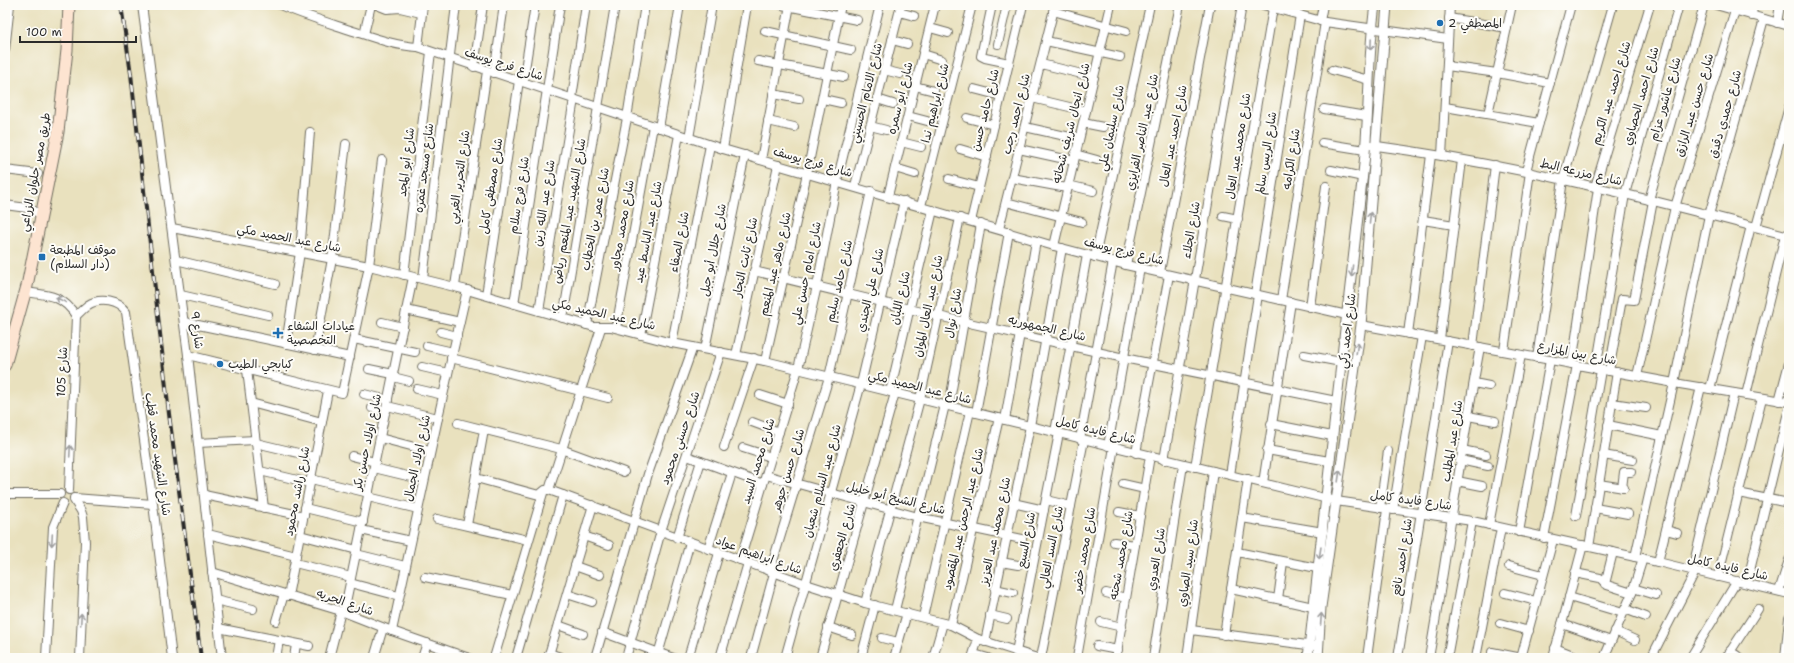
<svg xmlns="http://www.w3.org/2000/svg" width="1794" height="663" font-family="'Shantell Sans','Playpen Sans Arabic',sans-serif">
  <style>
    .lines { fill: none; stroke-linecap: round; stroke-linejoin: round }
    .minor-casing { stroke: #6e6b5e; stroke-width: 10 }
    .tertiary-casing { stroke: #6e6b5e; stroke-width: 11 }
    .secondary-casing { stroke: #6e6b5e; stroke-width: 13 }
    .minor { stroke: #fff; stroke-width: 8 }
    .tertiary { stroke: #fff; stroke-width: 9 }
    .secondary { stroke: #fde4d1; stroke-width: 11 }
    .rail-casing { stroke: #2b2b2b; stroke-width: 4 }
    .rail { stroke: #fdfcf7; stroke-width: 2.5; stroke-dasharray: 8; stroke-linecap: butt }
    .oneway { stroke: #a0a0a0 }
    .poi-dot { fill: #1f6fb2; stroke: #fdfcf7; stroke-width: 1.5 }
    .labels { text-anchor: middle; stroke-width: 4; stroke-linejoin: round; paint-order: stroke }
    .poi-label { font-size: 12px; fill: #2b2b2b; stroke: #fdfcf7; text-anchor: start }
    .street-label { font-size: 12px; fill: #2b2b2b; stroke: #fdfcf7 }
  </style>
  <rect width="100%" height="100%" fill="#fdfcf7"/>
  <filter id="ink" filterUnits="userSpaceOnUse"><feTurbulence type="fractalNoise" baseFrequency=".025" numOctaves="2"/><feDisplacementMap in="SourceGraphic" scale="8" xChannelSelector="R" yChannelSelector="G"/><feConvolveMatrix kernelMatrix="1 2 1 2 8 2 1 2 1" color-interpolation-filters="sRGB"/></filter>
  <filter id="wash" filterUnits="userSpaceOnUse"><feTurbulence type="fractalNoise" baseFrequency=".012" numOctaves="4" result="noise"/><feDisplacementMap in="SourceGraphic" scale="16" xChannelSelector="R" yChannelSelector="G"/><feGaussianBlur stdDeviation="0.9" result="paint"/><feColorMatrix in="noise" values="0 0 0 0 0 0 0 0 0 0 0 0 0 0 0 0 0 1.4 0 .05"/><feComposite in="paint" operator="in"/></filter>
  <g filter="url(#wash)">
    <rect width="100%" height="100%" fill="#e9e1be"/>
  </g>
  <g filter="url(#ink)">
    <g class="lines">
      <defs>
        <g id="minor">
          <path d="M142,5l46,350 34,303"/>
          <path d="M280,5c23,10 46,17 70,25 22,7 45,16 68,17l305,102 331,97 72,19 221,50"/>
          <path d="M377,5l10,4 13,-1 21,5"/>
          <path d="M782,5l75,15"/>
          <path d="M992,5l-11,51 4,2 24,5"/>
          <path d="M1263,5l62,17 123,17"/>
          <path d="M1716,5l73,21"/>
          <path d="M1053,11l73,20"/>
          <path d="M899,12l15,4"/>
          <path d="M1752,16l1,-11"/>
          <path d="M1449,18l58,10"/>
          <path d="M1320,21l3,-16"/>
          <path d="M1777,23l3,-18"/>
          <path d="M930,28l18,5"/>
          <path d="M765,31l86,19"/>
          <path d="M364,34l7,-29"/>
          <path d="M892,40l15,4"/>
          <path d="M1046,41l74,16"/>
          <path d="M998,44l9,-39"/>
          <path d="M418,47l5,-42"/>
          <path d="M5,50l5,-45"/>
          <path d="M923,54l19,6"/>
          <path d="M758,61l86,16"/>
          <path d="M1041,64l53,13"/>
          <path d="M1447,66l50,7 53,10"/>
          <path d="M474,67l9,-62"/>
          <path d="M884,70l16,4"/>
          <path d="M1332,70l37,10"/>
          <path d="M494,73l10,-68"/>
          <path d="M523,82l12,-77"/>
          <path d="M915,86l19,5"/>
          <path d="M974,89l27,7"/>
          <path d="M773,94l26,5"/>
          <path d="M572,98l14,-93"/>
          <path d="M1032,98l54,13"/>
          <path d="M823,99l18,4"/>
          <path d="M877,99l16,5"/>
          <path d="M1445,107l94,16"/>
          <path d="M1324,109l42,7"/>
          <path d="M1488,114l24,-109"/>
          <path d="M908,116l19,5"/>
          <path d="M967,118l27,7"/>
          <path d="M768,121l26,6"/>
          <path d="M1083,123l20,4"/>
          <path d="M870,126l16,4"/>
          <path d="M1025,127l54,12"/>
          <path d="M659,128l21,-123"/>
          <path d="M689,138l23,-133"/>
          <path d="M901,142l20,5"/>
          <path d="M1322,143l43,7"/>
          <path d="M1370,145c142,19 281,54 419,91"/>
          <path d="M723,149l24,-144"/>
          <path d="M960,149l27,8"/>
          <path d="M1019,149l55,12"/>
          <path d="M1075,154l22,6"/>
          <path d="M1442,156l8,-151"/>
          <path d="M761,160l29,-155"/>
          <path d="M895,168l20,6"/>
          <path d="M5,170l33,4"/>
          <path d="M1331,170l32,7"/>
          <path d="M1526,171l45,-166"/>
          <path d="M1012,178l55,10"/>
          <path d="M949,179l30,8"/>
          <path d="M1068,185l25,6"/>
          <path d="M855,186l46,-181"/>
          <path d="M1595,187l55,-182"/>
          <path d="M888,196l47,-191"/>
          <path d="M1649,200l55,-195"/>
          <path d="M1006,202l76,20"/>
          <path d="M5,205l22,3 14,6"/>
          <path d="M921,206l51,-201"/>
          <path d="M1223,216l15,3"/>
          <path d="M1423,220l31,5"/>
          <path d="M971,221l52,-216"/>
          <path d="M1756,227l33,-120"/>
          <path d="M172,228l197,38 98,24 127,37h17l61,16 93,18 571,140 136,20 186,41 131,32"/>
          <path d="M999,229l56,-224"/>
          <path d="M1054,246l57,-241"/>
          <path d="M1095,257l55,-252"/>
          <path d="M176,260l99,24"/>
          <path d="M1126,265l54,-260"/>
          <path d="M754,271l184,45 186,42 212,43"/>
          <path d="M1160,272l50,-267"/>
          <path d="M404,275l27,-223"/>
          <path d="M423,279l33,-274"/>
          <path d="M455,286l32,-215"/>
          <path d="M25,292c23,3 38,3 51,24l-7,174"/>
          <path d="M1255,294l45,-279"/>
          <path d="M181,295l87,20"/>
          <path d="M486,295l33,-214"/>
          <path d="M1281,300l44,-278"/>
          <path d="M514,304l46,-299"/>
          <path d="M1310,307l16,-121"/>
          <path d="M406,310l54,12"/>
          <path d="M539,311l35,-212"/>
          <path d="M76,316c4,-4 8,-8 12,-11 12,-8 30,-4 38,7l27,192 19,154"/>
          <path d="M563,318l52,-313"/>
          <path d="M184,322l166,35"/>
          <path d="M382,322l21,5"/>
          <path d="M587,325l40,-207 18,-113"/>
          <path d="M1361,325l313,58 115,19"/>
          <path d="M616,328l37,-202"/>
          <path d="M441,332l16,4"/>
          <path d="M1408,334l23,-179"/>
          <path d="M641,335l38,-200"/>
          <path d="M354,339l61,13"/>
          <path d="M1440,339l22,-179"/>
          <path d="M672,343l38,-198"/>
          <path d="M286,344l14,-92 10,-120"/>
          <path d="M427,346l26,6"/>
          <path d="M1473,346l22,-181"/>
          <path d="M705,349l40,-194"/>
          <path d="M315,350l17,-91 14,-115"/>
          <path d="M1504,351l26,-179"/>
          <path d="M188,355l154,38 27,-127 13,-106"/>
          <path d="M736,355l42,-190"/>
          <path d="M1304,355l37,7"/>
          <path d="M451,358l157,40"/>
          <path d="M1537,358l26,-178 50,-175"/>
          <path d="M765,361l42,-188 34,-168"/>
          <path d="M1572,364l26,-176"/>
          <path d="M422,367l26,6"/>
          <path d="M369,369l24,5"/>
          <path d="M1596,369l29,-175 54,-189"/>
          <path d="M247,370l17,138"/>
          <path d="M1609,371l13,-72 12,1 19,-99"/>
          <path d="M1637,376l38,-169 60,-196"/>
          <path d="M393,377l16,4"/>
          <path d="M1474,383l15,3"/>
          <path d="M417,389l26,6"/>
          <path d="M1710,389l41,-163"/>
          <path d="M890,392l43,-182"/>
          <path d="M364,394l24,6"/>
          <path d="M760,395l28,9"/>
          <path d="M1746,395l39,-160"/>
          <path d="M1779,401l10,-38"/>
          <path d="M251,403l71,19"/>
          <path d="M1612,403l34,5"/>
          <path d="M387,406l51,12"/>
          <path d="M949,406l32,-182"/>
          <path d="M372,408l14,3"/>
          <path d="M976,413l33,-181"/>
          <path d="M1468,416l27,5"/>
          <path d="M1005,420l31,-179"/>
          <path d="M752,422l27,10"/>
          <path d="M458,423l103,26 63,23"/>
          <path d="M1271,424l61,12"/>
          <path d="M1608,425l54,11"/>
          <path d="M1055,432l32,-177"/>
          <path d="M380,438l50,13"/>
          <path d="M1080,439l33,-178"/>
          <path d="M198,443l57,-3"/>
          <path d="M256,443l59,14"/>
          <path d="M1108,446l32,-178"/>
          <path d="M724,447l30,-89"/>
          <path d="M743,448l28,9"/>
          <path d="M1267,450l62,11"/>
          <path d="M1462,450l24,5"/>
          <path d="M1136,453l33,-178"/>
          <path d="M1603,455l30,5"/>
          <path d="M352,456l23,6"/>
          <path d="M687,456l76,28"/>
          <path d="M1164,460l78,-455"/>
          <path d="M1460,460l28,6"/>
          <path d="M1195,467l78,-459"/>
          <path d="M374,468l50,12"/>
          <path d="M260,471l50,12"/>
          <path d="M766,475l152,42 104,22"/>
          <path d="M1230,475l28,-180"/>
          <path d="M476,478l63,17 6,-5h4l257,94 59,19 86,22 27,14 59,19"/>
          <path d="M311,479l58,14"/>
          <path d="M1457,481l25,5"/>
          <path d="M1263,483l28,-181"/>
          <path d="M1123,484l22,5"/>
          <path d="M1599,484l25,4"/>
          <path d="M1622,488l2,-16h7"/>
          <path d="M549,490l52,-162"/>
          <path d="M1738,493l51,10"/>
          <path d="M5,494h55"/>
          <path d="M204,495l100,21"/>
          <path d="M368,497l50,12"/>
          <path d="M74,498l79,6"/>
          <path d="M74,500l7,11 2,6 2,25 -5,116"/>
          <path d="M1046,500l25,6"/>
          <path d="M1013,503l31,7"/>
          <path d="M305,508l58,14"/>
          <path d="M1380,508l8,-57"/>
          <path d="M1595,508l33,6"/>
          <path d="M1393,510l29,-174"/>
          <path d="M1119,512l21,4"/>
          <path d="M1576,516l25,-146"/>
          <path d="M1242,518l81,14"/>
          <path d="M437,519l91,21"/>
          <path d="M467,525l17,-95"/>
          <path d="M1489,525l32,-170"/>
          <path d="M361,530l50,11"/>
          <path d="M1666,530l11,3"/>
          <path d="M1519,532l31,-172"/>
          <path d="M208,534l88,22"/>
          <path d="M300,535l57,15"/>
          <path d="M584,536l25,9"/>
          <path d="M677,538l24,-77"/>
          <path d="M1544,538l33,-173"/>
          <path d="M1114,542l21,3"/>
          <path d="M1589,547l28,-175"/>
          <path d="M708,549l24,-76"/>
          <path d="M1237,552l80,16"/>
          <path d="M356,554l49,12"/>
          <path d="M1635,557l39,-174 35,-168 55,-196"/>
          <path d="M740,560l58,-191 19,-83 20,-105 43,-176"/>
          <path d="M1001,562l17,3"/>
          <path d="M1658,562l43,-175"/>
          <path d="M295,563l56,14"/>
          <path d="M575,566l25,9"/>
          <path d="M1509,566l34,9"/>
          <path d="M770,571l59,-194 42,-186"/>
          <path d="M1692,571l42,-178"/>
          <path d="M212,572l129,39 51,20 77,27"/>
          <path d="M1575,573l25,5 7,7 25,8"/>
          <path d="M425,577l87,18"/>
          <path d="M1718,577l44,-179"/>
          <path d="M350,583l49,13"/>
          <path d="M1747,583l42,-175"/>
          <path d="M1605,584l8,-32"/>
          <path d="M1633,588l23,7"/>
          <path d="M995,589l18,4"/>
          <path d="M1231,589l82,18"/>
          <path d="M1779,591l10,-31"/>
          <path d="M1106,593l20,5"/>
          <path d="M1505,593l31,8"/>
          <path d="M567,594l25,8"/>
          <path d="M288,596l40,-205"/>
          <path d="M1569,597l54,16"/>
          <path d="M1278,599l5,-37"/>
          <path d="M215,600l38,9"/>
          <path d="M865,603l55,-204 40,-181"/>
          <path d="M1625,609l21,8"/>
          <path d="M895,610l50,-205"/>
          <path d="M344,612l69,-335"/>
          <path d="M990,615l17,4"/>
          <path d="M923,617l47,-206"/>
          <path d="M276,621l8,-27"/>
          <path d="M1101,622l21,5"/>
          <path d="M1500,623l29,8"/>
          <path d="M1562,624l49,17"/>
          <path d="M558,625l25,9"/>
          <path d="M951,625l48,-207"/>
          <path d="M828,627l24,8"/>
          <path d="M218,628l91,18"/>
          <path d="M1191,630l124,16"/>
          <path d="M392,631l46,-213 29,-128"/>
          <path d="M1615,631l20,9"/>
          <path d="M602,632l71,26"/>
          <path d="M1224,635l24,-156"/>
          <path d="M882,638l16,4"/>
          <path d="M985,642l45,-216 32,-178"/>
          <path d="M1097,646l21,4"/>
          <path d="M1555,648l25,10"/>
          <path d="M1730,651l11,7"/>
          <path d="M1016,652l43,-219"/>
          <path d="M1492,652l30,6"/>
          <path d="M549,653l14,5"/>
          <path d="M974,654l14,4"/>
          <path d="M46,658l7,-131 10,-24"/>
          <path d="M276,658l3,-18"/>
          <path d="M294,658l2,-14"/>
          <path d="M329,658l12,-47"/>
          <path d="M374,658l9,-30"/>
          <path d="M422,658l5,-15"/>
          <path d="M494,658l49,-165"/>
          <path d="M516,658l47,-163"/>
          <path d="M548,658l45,-153"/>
          <path d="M595,658l53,-184 45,-127"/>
          <path d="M626,658l35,-127 60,-179"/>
          <path d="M657,658l33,-116"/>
          <path d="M688,658l31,-105"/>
          <path d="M720,658l28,-95"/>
          <path d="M751,658l23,-85"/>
          <path d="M785,658l76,-274 43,-183"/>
          <path d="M820,658l75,-265"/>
          <path d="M861,658l14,-53"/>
          <path d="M894,658l13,-45"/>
          <path d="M933,658l10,-35"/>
          <path d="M972,658l6,-19"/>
          <path d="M1041,658l43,-218"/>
          <path d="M1077,658l37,-211"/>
          <path d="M1116,658l34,-202"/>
          <path d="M1153,658l30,-193"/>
          <path d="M1187,658l26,-187"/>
          <path d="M1367,658l20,-149"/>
          <path d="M1398,658l50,-317"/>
          <path d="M1429,658c18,-104 32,-208 51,-311"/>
          <path d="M1447,658l25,-137"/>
          <path d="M1476,658l25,-130"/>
          <path d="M1521,658l32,-118"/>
          <path d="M1553,658l30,-113"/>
          <path d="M1604,658l28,-65 11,-35"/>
          <path d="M1651,658l44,-86"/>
          <path d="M1690,658l47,-77"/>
          <path d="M1726,658l32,-49"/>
          <path d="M1785,658l4,-40"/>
        </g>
        <g id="tertiary">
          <path d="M1308,658c17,-162 37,-323 55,-485 7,-56 4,-112 12,-168"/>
          <path d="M1318,658l3,-51 40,-282 26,-320"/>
        </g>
        <path id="secondary" d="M5,365l22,-79 31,-154 9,-82 2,-45"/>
      </defs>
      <use href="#minor" class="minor-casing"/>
      <use href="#tertiary" class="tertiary-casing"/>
      <use href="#secondary" class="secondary-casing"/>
      <use href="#minor" class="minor"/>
      <use href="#tertiary" class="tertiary"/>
      <use href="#secondary" class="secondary"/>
      <defs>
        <path id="rail" d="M121,5l10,69 38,340 32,244"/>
      </defs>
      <use href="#rail" class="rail-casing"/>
      <use href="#rail" class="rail"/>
    </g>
    <defs><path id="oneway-shaft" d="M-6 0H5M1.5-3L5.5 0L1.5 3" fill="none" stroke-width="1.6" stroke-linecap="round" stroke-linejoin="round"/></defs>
    <g class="oneway">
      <use href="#oneway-shaft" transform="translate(1371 44) rotate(92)"/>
      <use href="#oneway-shaft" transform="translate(1370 218) rotate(-85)"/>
      <use href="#oneway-shaft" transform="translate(1352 271) rotate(96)"/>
      <use href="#oneway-shaft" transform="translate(61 300) rotate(-152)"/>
      <use href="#oneway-shaft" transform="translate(1357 348) rotate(-82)"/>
      <use href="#oneway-shaft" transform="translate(70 451) rotate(-87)"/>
      <use href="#oneway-shaft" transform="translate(1339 476) rotate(-82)"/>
      <use href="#oneway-shaft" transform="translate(52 540) rotate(93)"/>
      <use href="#oneway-shaft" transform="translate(1320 553) rotate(99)"/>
      <use href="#oneway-shaft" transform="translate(81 619) rotate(-87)"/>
      <use href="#oneway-shaft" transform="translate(1321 619) rotate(-86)"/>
    </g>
  </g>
  <g class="poi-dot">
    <circle cx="1440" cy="23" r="4"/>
    <rect x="38" y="253" width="8" height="8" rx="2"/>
    <path d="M276 327h4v4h4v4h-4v4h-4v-4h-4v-4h4z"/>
    <circle cx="220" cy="364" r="4"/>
  </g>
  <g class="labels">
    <g class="poi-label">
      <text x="1448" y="27">المصطفي 2</text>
      <text x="50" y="254">موقف المطبعة<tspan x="50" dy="14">(دار السلام)</tspan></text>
      <text x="287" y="330">عيادات الشفاء<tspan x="287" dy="14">التخصصية</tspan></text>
      <text x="228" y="368">كبابجي الطيب</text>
    </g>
    <g class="street-label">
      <text transform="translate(504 64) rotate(18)" y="4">شارع فرج يوسف</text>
      <text transform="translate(866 93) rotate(-76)" y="4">شارع الامام الحسيني</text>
      <text transform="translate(1611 93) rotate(-73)" y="4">شارع احمد عبد الكريم</text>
      <text transform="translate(1641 96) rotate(-74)" y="4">شارع احمد الحصاوي</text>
      <text transform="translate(900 98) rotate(-76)" y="4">شارع أبو سمره</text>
      <text transform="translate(1665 99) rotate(-74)" y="4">شارع عاشور عزام</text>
      <text transform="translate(935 103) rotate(-76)" y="4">شارع ابراهيم ندا</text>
      <text transform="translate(1694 105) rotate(-73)" y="4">شارع حسن عبد الرازق</text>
      <text transform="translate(985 110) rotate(-76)" y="4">شارع حامد حسن</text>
      <text transform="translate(1016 114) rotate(-76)" y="4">شارع احمد رجب</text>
      <text transform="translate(1725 114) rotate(-74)" y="4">شارع حمدي دقدق</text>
      <text transform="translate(1071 123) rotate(-76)" y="4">شارع انجال شريف شحاته</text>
      <text transform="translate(1111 128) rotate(-78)" y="4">شارع سليمان علي</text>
      <text transform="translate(1142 132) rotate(-78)" y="4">شارع عبد الناصر الفرايزي</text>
      <text transform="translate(1173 136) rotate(-79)" y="4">شارع احمد عبد العال</text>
      <text transform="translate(1238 146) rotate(-81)" y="4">شارع محمد عبد العال</text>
      <text transform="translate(1266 153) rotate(-81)" y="4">شارع الريس سالم</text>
      <text transform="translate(1291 159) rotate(-81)" y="4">شارع الكرامه</text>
      <text transform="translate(406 162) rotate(-83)" y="4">شارع أبو المجد</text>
      <text transform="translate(813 162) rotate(16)" y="4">شارع فرج يوسف</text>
      <text transform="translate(424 168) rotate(-83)" y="4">شارع مسجد غمره</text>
      <text transform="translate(35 172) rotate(-79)" y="4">طريق مصر حلوان الزراعي</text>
      <text transform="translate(1581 172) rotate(13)" y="4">شارع مزرعه البط</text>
      <text transform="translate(459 177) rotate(-82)" y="4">شارع التحرير الغربي</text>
      <text transform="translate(491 186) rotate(-81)" y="4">شارع مصطفى كامل</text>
      <text transform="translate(519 195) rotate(-81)" y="4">شارع فرج سلام</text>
      <text transform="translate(544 203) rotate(-81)" y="4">شارع عبد الله زين</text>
      <text transform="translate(569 211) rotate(-80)" y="4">شارع الشهيد عبد المنعم رياض</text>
      <text transform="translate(595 219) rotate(-79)" y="4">شارع عمر بن الخطاب</text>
      <text transform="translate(622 225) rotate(-80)" y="4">شارع محمد مجاور</text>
      <text transform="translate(1191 230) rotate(-80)" y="4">شارع الجلاء</text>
      <text transform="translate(648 232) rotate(-79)" y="4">شارع عبد الباسط عيد</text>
      <text transform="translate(289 238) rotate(11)" y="4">شارع عبد الحميد مكي</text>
      <text transform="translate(679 242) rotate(-79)" y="4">شارع الصفاء</text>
      <text transform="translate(713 250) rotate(-79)" y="4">شارع جلال أبو جبل</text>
      <text transform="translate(1124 251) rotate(14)" y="4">شارع فرج يوسف</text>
      <text transform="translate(745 257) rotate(-78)" y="4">شارع ثابت النجار</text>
      <text transform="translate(775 264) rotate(-77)" y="4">شارع ماهر عبد المنعم</text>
      <text transform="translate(806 273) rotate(-78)" y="4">شارع امام حسن علي</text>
      <text transform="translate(839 281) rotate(-77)" y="4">شارع حامد سليم</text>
      <text transform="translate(870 290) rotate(-77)" y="4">شارع علي الجندي</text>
      <text transform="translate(900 298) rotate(-77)" y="4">شارع اللبان</text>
      <text transform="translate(928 306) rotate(-78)" y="4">شارع عبد العال الموان</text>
      <text transform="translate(953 313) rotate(-80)" y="4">شارع نوال</text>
      <text transform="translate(604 314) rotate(13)" y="4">شارع عبد الحميد مكي</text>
      <text transform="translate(1047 328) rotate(13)" y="4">شارع الجمهوريه</text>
      <text transform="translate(197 330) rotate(83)" y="4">شارع 9</text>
      <text transform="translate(1347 331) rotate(-83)" y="4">شارع احمد زكي</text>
      <text transform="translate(1577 353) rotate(11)" y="4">شارع بين المزارع</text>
      <text transform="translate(62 372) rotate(-87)" y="4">شارع 105</text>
      <text transform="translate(920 387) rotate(14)" y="4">شارع عبد الحميد مكي</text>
      <text transform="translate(1096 430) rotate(14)" y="4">شارع فايده كامل</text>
      <text transform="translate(680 438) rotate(-71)" y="4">شارع حسني محمود</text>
      <text transform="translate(1452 441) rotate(-81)" y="4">شارع عبد المطلب</text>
      <text transform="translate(367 442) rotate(-78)" y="4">شارع اولاد حسن بكر</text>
      <text transform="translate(158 454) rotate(82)" y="4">شارع الشهيد محمد قطب</text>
      <text transform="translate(417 458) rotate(-78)" y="4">شارع اولاد الجمال</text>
      <text transform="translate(758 461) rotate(-73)" y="4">شارع محمد السيد</text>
      <text transform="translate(788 470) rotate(-73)" y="4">شارع حسن جوهر</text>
      <text transform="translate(822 481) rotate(-75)" y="4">شارع عبد السلام شعبان</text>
      <text transform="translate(297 491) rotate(-79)" y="4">شارع راشد محمود</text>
      <text transform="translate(896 498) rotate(14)" y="4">شارع الشيخ أبو خليل</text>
      <text transform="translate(1411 500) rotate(8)" y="4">شارع فايده كامل</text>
      <text transform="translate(963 519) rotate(-77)" y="4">شارع عبد الرحمن عبد المقصود</text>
      <text transform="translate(995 531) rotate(-78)" y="4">شارع محمد عبد العزيز</text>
      <text transform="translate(842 537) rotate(-74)" y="4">شارع الجعفري</text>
      <text transform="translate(1026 540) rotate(-79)" y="4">شارع السبع</text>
      <text transform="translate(1051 547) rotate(-79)" y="4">شارع السد العالي</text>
      <text transform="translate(1084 550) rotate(-80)" y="4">شارع محمد خضر</text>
      <text transform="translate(759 555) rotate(20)" y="4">شارع ابراهيم عواد</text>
      <text transform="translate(1121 555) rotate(-80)" y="4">شارع محمد شحته</text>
      <text transform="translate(1402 557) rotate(-81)" y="4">شارع احمد نافع</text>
      <text transform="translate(1156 559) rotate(-81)" y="4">شارع العدوي</text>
      <text transform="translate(1188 563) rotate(-82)" y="4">شارع سيد الصاوي</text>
      <text transform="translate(1728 567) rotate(13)" y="4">شارع فايده كامل</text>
      <text transform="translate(345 602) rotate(19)" y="4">شارع الحريه</text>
    </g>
  </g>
  <rect width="1794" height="663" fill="none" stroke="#fdfcf7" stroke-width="20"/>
  <path d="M20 36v6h116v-6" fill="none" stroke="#2b2b2b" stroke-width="2"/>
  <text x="26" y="36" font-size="12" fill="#2b2b2b" stroke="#fdfcf7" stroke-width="3" paint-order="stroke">100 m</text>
</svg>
